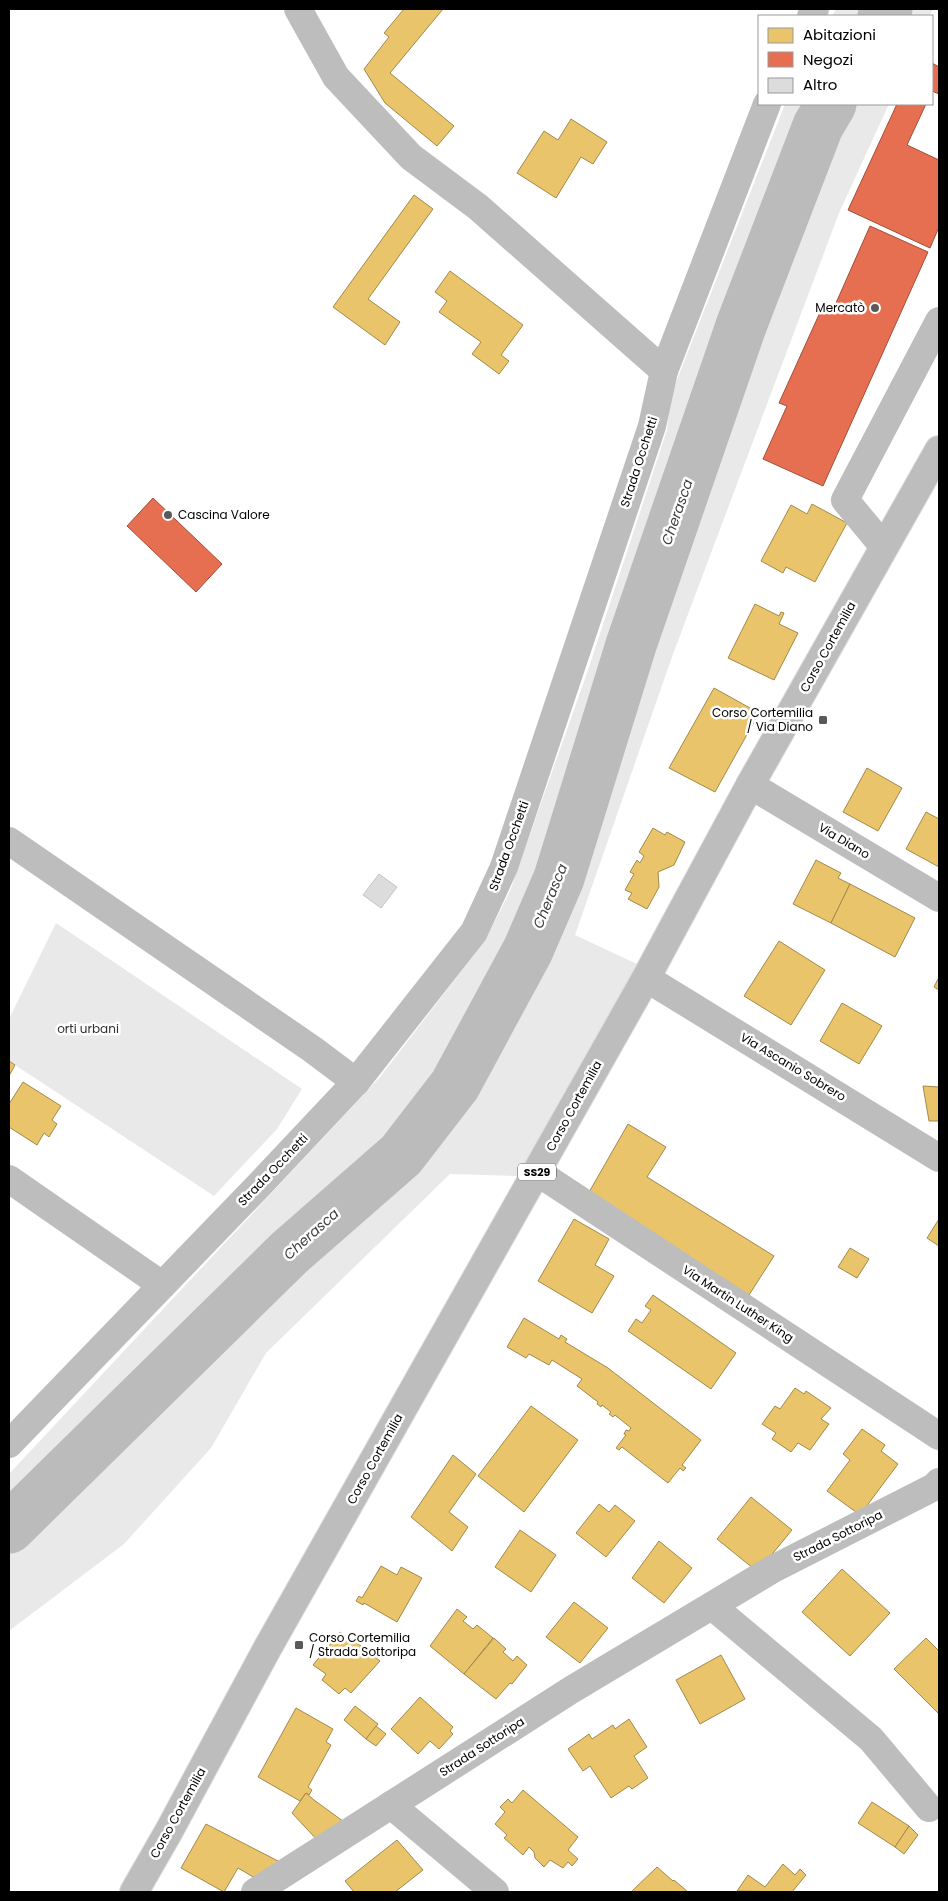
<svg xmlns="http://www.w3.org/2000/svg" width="948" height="1901" font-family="Poppins,sans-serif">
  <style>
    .green { fill: #e9e9e9 }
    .homes { fill: #e9c46a; stroke: #a3894a }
    .shops { fill: #e76f51; stroke: #a24e39 }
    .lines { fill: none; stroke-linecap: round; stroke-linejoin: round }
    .river { stroke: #bbb; stroke-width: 51 }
    .building { fill: #dcdcdc; stroke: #c4c4c4 }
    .major-casing { stroke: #dbdbdb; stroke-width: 30 }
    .minor { stroke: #bdbdbd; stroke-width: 28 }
    .major { stroke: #bdbdbd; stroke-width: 28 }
    .poi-dot { fill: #595959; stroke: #fff; stroke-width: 2 }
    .labels { text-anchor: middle; stroke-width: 5; stroke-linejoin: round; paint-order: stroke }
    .shield { fill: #fff; stroke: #4c4c4c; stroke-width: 1 }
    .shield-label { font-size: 11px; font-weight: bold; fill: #000 }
    .poi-label { font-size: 12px; fill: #000; stroke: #fff; text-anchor: end }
    .street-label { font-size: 12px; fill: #000; stroke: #fff }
    .park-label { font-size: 12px; fill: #2e2e2e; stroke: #fff }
    .water-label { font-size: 14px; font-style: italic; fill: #3f3f3f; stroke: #fff }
  </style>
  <rect width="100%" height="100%" fill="#fff"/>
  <g class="green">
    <path d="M836,9h97l-4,7h-97z"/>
    <path d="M785,104h104l-50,109 -166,441 -98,281 64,30 -119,211 -70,-2 -184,179 -55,95 -87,96 -115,87v-157l371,-397 106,-138 24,-48 78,-221 79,-240 4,-35z"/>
    <path d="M56,923l246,166 -25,40 -63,67 -205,-135v-42z"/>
  </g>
  <g class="homes">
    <path d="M404,9h39l-53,64 64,53 -17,20 -52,-43 -21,-34 25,-32 -5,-4z"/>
    <path d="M571,119l36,23 -14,22 -12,-7 -25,41 -39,-25 27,-42 14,9z"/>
    <path d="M414,195l19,14 -65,90 32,23 -15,23 -52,-38z"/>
    <path d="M450,271l73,54 -22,30 8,6 -10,13 -27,-20 9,-12 -42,-30 8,-11 -12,-9z"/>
    <path d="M812,504l35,19 -32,59 -29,-15 -3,6 -22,-12 30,-56 16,9z"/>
    <path d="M755,604l24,12 2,-4 3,1 -5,11 19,9 -24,47 -46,-22z"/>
    <path d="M714,688l45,25 -44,79 -46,-24z"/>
    <path d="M867,768l35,20 -24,43 -35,-19z"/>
    <path d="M926,812l13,7v48l-33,-18z"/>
    <path d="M653,828l12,7 2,-3 18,10 -11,23 -16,7 1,15 -12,22 -19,-10 4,-6 -7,-3 9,-16 -4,-2 7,-12 3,3 4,-7 -5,-4z"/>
    <path d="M816,860l25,13 -3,5 12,6 -19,39 -38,-19z"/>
    <path d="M850,884l65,34 -20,39 -64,-34z"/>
    <path d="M779,941l46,29 -34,55 -47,-29z"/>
    <path d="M939,977v13l-5,-3z"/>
    <path d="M842,1003l40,23 -23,38 -39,-23z"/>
    <path d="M9,1061l6,4 -6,11z"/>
    <path d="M23,1082l38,24 -9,14 5,4 -8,13 -5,-4 -7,12 -28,-18v-23z"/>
    <path d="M923,1086l16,1v34h-10z"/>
    <path d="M628,1124l38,23 -19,30 127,79 -25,39 -161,-101z"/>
    <path d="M574,1219l35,20 -14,26 19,11 -22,37 -54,-32z"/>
    <path d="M939,1219v27l-12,-8z"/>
    <path d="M850,1248l19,11 -12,19 -19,-11z"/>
    <path d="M653,1295l83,58 -25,36 -83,-58 8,-12 6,4 9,-13 -6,-4z"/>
    <path d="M524,1318l35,21 2,-4 6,4 -2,3 43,26 93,72 -19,25 4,3 -3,3 -3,-3 -12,15 -46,-36 -3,3 -3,-2 10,-13 -2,-1 2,-4 3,1 2,-3 -16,-13 -2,2 -4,-3 2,-2 -9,-7 -1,2 -4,-3 1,-2 -21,-16 5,-7 -30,-19 -3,5 -20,-11 -3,4 -19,-11z"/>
    <path d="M795,1388l9,6 2,-3 25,17 -10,11 8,5 -19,26 -12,-7 -7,9 -19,-13 4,-6 -14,-9 13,-18 5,3z"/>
    <path d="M531,1406l47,34 -54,72 -46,-36z"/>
    <path d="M862,1429l23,16 -4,6 17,13 -38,51 -33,-24 23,-31 -7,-6z"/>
    <path d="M453,1455l23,19 -27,38 19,15 -16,24 -41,-34z"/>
    <path d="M751,1497l41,33 -28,34 -10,5 -37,-30z"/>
    <path d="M599,1504l10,8 6,-7 20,16 -29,36 -30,-24z"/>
    <path d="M520,1530l36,25 -25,37 -36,-25z"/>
    <path d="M659,1541l33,27 -28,35 -32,-25z"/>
    <path d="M381,1566l16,9 4,-8 21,11 -25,44 -33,-19 -1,2 -7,-4 3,-5 3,2z"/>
    <path d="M842,1569l48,44 -40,43 -48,-44z"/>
    <path d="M574,1602l34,26 -28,35 -34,-26z"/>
    <path d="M457,1609l10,8 -4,4 10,8 4,-4 16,13 -29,36 -34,-28z"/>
    <path d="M340,1632l11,8 1,-1 28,22 -29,32 -6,-5 -6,6 -17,-14 4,-6 -13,-9z"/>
    <path d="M494,1638l12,11 -3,3 10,9 4,-5 10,9 -15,19 -2,-1 -14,16 -32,-25z"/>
    <path d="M926,1638l13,13v63l-45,-45z"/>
    <path d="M721,1655l24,44 -45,25 -24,-44z"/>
    <path d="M420,1697l33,30 -3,4 3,3 -14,15 -9,-8 -12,13 -27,-25z"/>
    <path d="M355,1706l23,18 -12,15 -22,-19z"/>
    <path d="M296,1708l37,21 -7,13 5,3 -23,42 4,3 -3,5 -3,-2 -6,8 -42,-24z"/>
    <path d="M629,1719l18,28 -13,9 14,22 -16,11 -3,-3 -18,12 -21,-32 -7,5 -15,-22 21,-15 3,5 21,-14 2,4z"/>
    <path d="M376,1726l10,8 -10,12 -10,-7z"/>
    <path d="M523,1790l55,47 -10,13 10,9 -6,7 -4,-4 -5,6 -13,-8 -6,7 -9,-9 -1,-6 -5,-5 -6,8 -19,-17 3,-3 -12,-11 10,-12 -5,-5 8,-8 4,4z"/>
    <path d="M306,1793l8,7 33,24 -28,18 -27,-29z"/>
    <path d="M872,1802l37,24 -14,21 -37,-24z"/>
    <path d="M206,1824l74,38 -25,16 -17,-10 -14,24 -43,-24z"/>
    <path d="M909,1826l9,9 -14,19 -9,-7z"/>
    <path d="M397,1840l26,30 -28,22h-41l-9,-11z"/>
    <path d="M783,1864l12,11 5,-6 6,6 -14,17 -55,-1 11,-16 17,12z"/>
    <path d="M657,1867l16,14 1,-1 14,12h-57z"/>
  </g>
  <g class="shops">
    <path d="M932,63l7,4v27l-7,-3z"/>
    <path d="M897,104h29l-19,41 32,15v67l-9,21 -82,-38z"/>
    <path d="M870,226l58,26 -105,234 -60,-27 24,-53 -8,-3 43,-95 10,4z"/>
    <path d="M153,498l69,66 -26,28 -69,-66z"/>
  </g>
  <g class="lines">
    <g class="river">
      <path d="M883,16l4,-7"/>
      <path d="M9,1528l280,-275 112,-98 54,-70 73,-135 31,-72 72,-233 110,-319 77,-200 13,-22"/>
    </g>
  </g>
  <path class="building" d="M379,874l18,13 -16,21 -18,-13z"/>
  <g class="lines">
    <defs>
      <path id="major" d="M134,1892l35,-61 98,-182 379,-671 104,-193 189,-335"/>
    </defs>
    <use href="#major" class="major-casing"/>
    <g class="minor">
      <path d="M298,9l38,68 75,80 67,50 186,164"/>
      <path d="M811,16l4,-7"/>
      <path d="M884,547l-39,-47 94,-179"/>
      <path d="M750,785l189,113"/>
      <path d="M9,841l303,208 44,33"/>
      <path d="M646,978l293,180"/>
      <path d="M537,1172l402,264"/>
      <path d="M9,1179l153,106"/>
      <path d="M9,1444l253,-262 94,-100 118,-150 30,-65 148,-441 12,-55 103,-267"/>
      <path d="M712,1606l159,133 58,69"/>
      <path d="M391,1805l104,87"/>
      <path d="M255,1892l316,-202 202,-121 161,-82 5,-5"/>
    </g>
    <use href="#major" class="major"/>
  </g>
  <g class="poi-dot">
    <circle cx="875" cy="308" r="5"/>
    <circle cx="168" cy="515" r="5"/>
    <rect x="818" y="715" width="10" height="10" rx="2.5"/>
    <rect x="294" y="1640" width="10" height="10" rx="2.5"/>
  </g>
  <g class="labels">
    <rect class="shield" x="518" y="1163.5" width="38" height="17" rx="4"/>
    <g class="shield-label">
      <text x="537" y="1176">SS29</text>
    </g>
    <g class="poi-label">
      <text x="865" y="312">Mercatò</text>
      <text x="178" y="519" text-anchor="start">Cascina Valore</text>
      <text x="813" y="717">Corso Cortemilia<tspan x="813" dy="14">/ Via Diano</tspan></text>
      <text x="309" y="1642" text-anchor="start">Corso Cortemilia<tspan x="309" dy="14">/ Strada Sottoripa</tspan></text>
    </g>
    <g class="street-label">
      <text transform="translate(639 462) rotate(-72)" y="4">Strada Occhetti</text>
      <text transform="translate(828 647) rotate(-61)" y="4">Corso Cortemilia</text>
      <text transform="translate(844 841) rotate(31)" y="4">Via Diano</text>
      <text transform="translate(509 846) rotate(-70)" y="4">Strada Occhetti</text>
      <text transform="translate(793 1067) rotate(31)" y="4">Via Ascanio Sobrero</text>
      <text transform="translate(574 1106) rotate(-61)" y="4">Corso Cortemilia</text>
      <text transform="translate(273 1170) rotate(-46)" y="4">Strada Occhetti</text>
      <text transform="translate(738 1304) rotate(33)" y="4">Via Martin Luther King</text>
      <text transform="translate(375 1459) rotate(-61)" y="4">Corso Cortemilia</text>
      <text transform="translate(838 1536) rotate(-27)" y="4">Strada Sottoripa</text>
      <text transform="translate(482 1747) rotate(-33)" y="4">Strada Sottoripa</text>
      <text transform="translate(178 1813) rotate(-61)" y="4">Corso Cortemilia</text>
    </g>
    <g class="park-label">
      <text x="88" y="1033">orti urbani</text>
    </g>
    <g class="water-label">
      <text transform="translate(677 512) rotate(-71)" y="5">Cherasca</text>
      <text transform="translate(550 896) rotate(-68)" y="5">Cherasca</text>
      <text transform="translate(311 1234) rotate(-42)" y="5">Cherasca</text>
    </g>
  </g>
  <rect width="948" height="1901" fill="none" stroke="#000000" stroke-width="20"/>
  <rect x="758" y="15" width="175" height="90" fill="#ffffff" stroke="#999999"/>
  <rect x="768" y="28" width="25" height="15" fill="#e9c46a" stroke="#999999"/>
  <text x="803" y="40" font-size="15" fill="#000000">Abitazioni</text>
  <rect x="768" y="52" width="25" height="15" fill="#e76f51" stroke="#999999"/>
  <text x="803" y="65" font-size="15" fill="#000000">Negozi</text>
  <rect x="768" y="78" width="25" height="15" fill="#dcdcdc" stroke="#999999"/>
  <text x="803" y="90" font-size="15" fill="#000000">Altro</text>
</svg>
